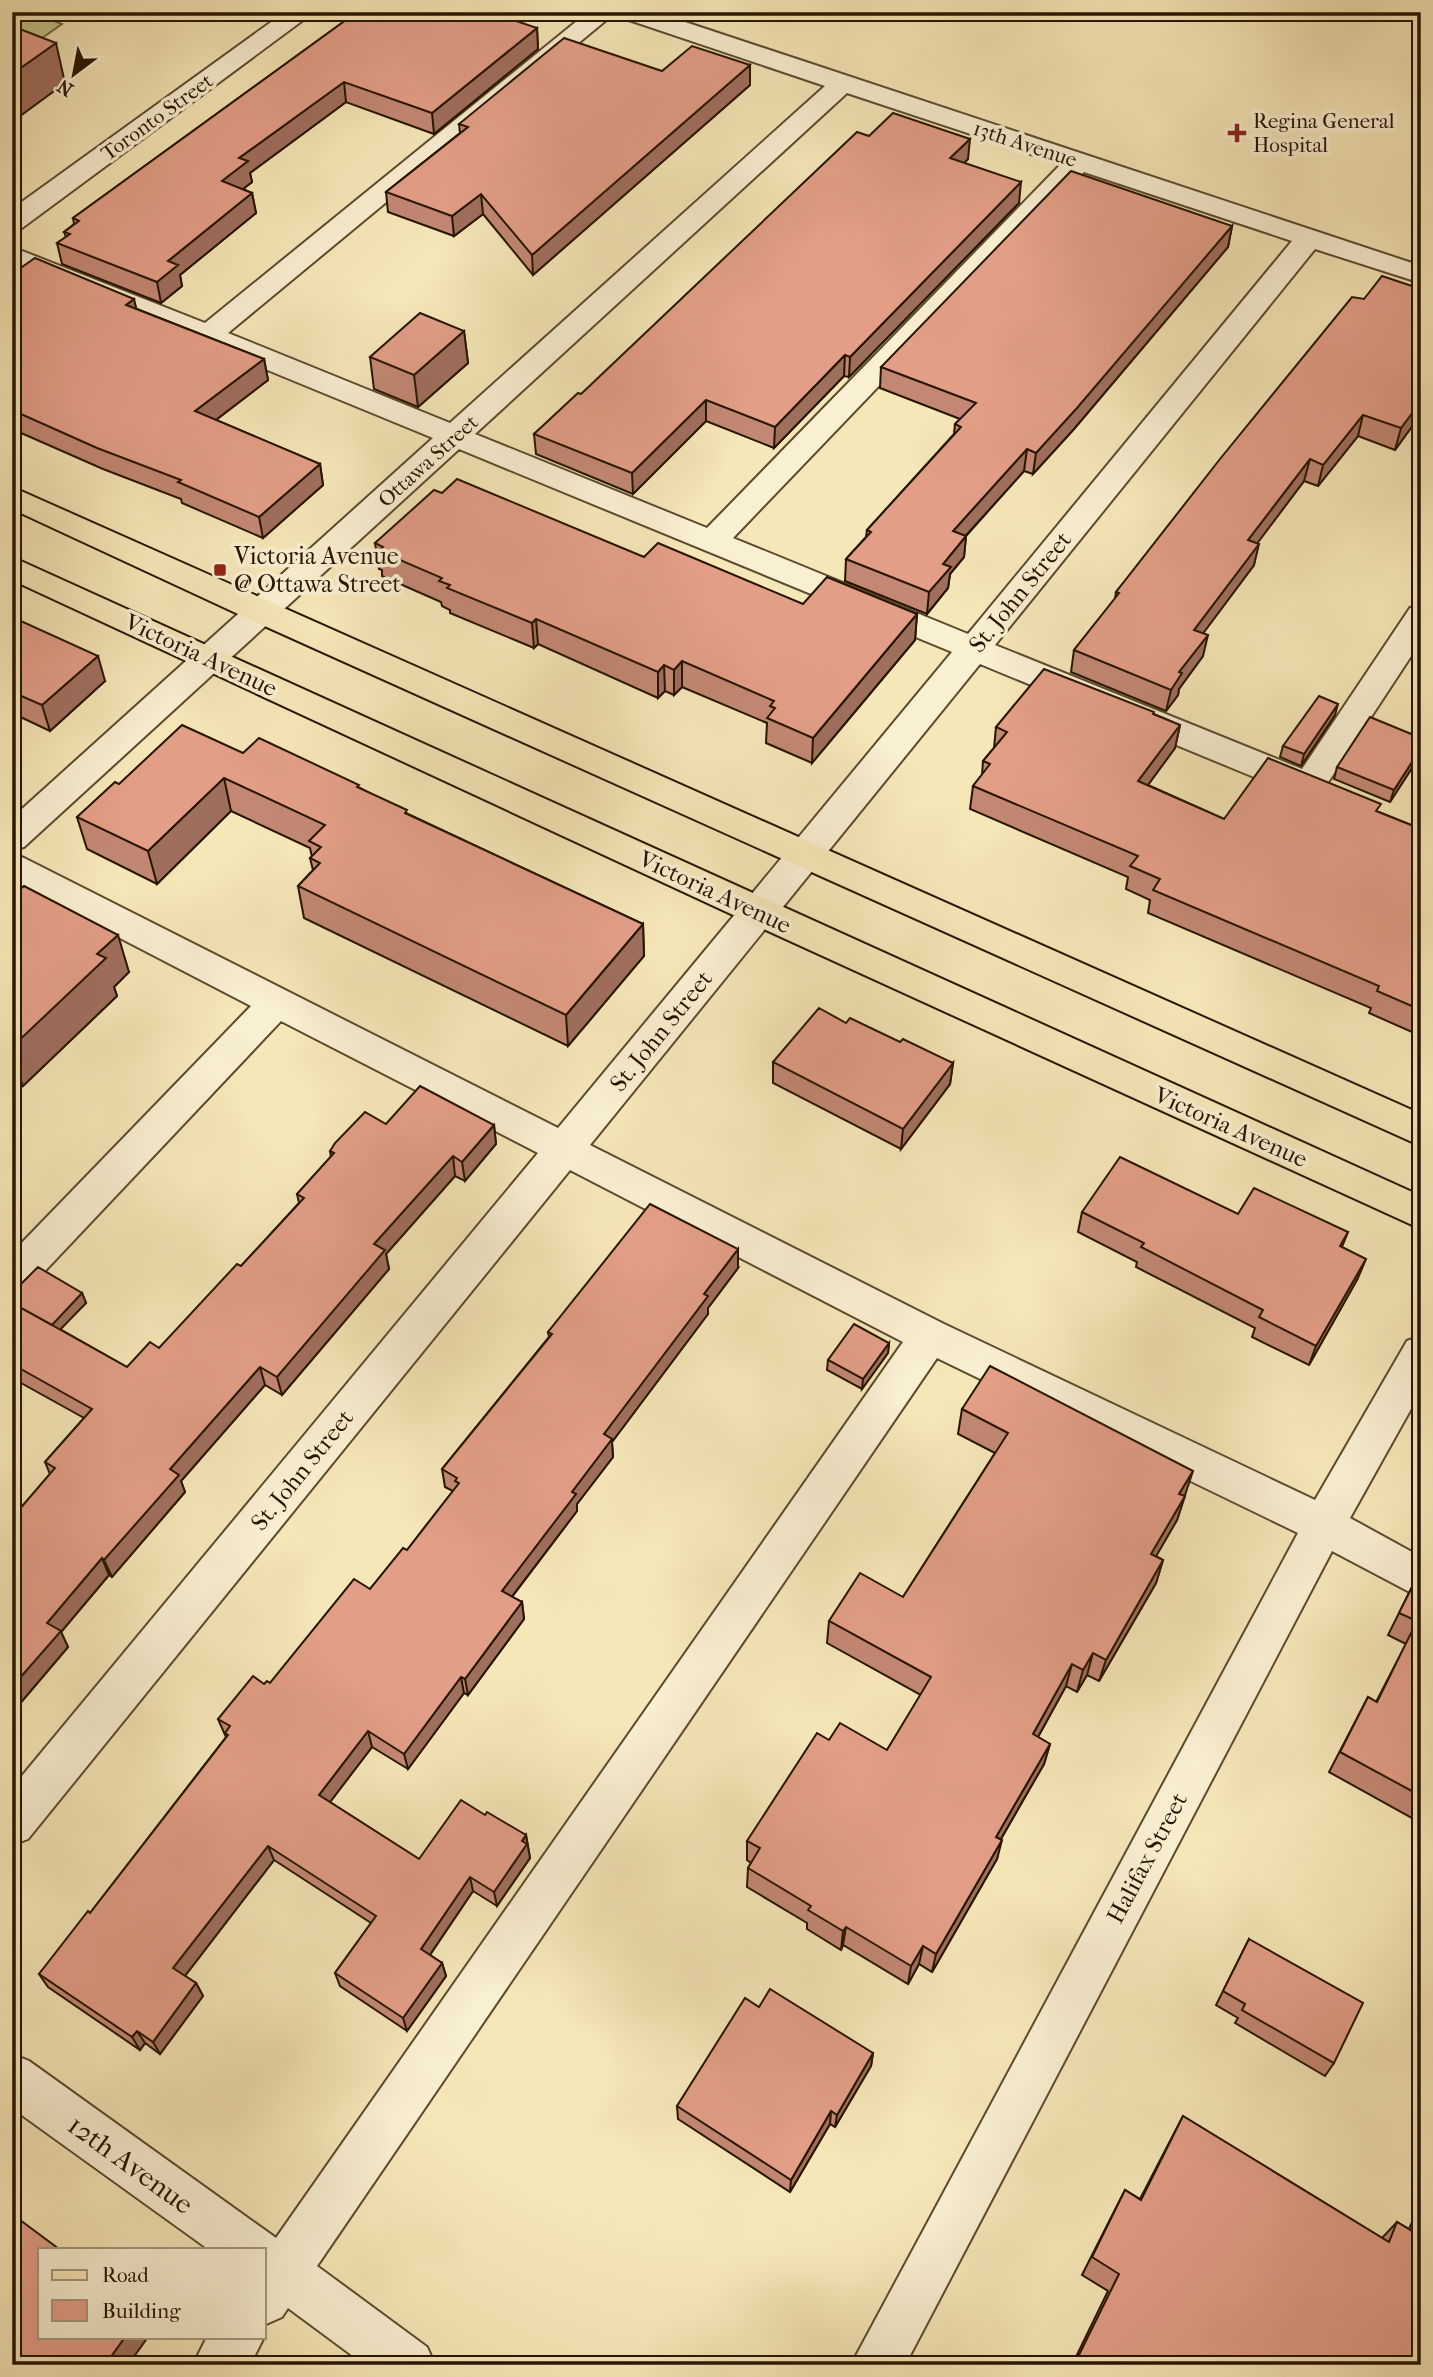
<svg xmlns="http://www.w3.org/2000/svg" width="1433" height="2377" font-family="'IM FELL French Canon',serif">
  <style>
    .green { fill: #c4c38a; stroke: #766c45; stroke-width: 2 }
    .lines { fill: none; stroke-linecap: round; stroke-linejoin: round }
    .minor-casing { stroke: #5b4a2e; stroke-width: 4 }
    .major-casing { stroke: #271500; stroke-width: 4 }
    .minor { fill: #f9efd1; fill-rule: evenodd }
    .major { fill: #f6e7b8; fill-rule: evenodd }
    .wall { fill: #c38874; stroke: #271500; stroke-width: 2 }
    .shaded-wall { fill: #9f6f5e; stroke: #271500; stroke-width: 2 }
    .building { fill: #e39e87; stroke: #271500; stroke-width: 2 }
    .poi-dot { fill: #8f2418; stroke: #f9efd1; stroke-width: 2.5 }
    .labels { text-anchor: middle; stroke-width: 7; stroke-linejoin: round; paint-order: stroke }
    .far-street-label { font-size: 21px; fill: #271500; stroke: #f9efd1 }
    .far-poi-label { font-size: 21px; fill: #271500; stroke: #f9efd1; text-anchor: start }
    .poi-label { font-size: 24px; fill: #271500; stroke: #f9efd1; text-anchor: start }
    .street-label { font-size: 24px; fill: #271500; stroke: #f9efd1 }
    .near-street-label { font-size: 28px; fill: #271500; stroke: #f9efd1 }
  </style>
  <rect width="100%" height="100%" fill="#f6e7b8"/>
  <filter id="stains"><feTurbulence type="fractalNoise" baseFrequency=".00286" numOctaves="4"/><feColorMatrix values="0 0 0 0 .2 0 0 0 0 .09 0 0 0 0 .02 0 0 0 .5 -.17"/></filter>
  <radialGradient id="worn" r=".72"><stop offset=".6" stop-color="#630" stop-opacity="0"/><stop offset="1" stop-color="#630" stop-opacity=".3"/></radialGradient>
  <path class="green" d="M12,12h18l32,12 -30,21 -20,-8z"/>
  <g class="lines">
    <defs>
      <g id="minor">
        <path d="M285,12h29l-292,216 -10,2v-21z"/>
        <path d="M588,12h28l-388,321 222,90 375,-337 -205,-69 -3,-5h38l766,254v17l-106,-34 -320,396 307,124 108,-161 11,-3v36l-94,143 2,3 -5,9 -12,3 -12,-3 -320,-132 -390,481 354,179 371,176 92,-159 14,-5v55l-71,127 71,39v41l-89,-47 -427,814h-54l447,-832 -361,-175 -620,908 110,81 8,18h-70l-77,-57 -6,9 -18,8v-76h-56l-196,-141v-54l17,7 247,177 627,-896 -333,-172 -542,669 -16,6v-57l526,-635 -257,-132 -255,270 -14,4v-42l239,-247 -239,-124v-28l12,4 534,270 394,-476 -493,-203 -435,398 -12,3v-32l421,-380 -421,-173v-18l193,76zM847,93l214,71 -354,364 -232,-94zM1084,172l208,69 -324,393 -235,-96z"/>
        <path d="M207,2337h57l-14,28h-57z"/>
      </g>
      <g id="major">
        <path d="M12,487l1409,627v32l-1170,-526 -239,-111z"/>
        <path d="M12,557l1409,639v33l-675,-308 -734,-341z"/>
      </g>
    </defs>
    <use href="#minor" class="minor-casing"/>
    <use href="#major" class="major-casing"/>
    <use href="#minor" class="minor"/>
    <use href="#major" class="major"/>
  </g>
  <g class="wall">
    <path d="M357,12l180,16 1,21 -104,85 -88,-32 -96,71 2,9 -9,7 9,4 4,20 -76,62 2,11 -21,17 -99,-39 -5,-21 9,-6 -2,-5 10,-8 -1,-6z"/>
    <path d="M750,65v20l-217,190 -50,-61 -29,22 -66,-24 -2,-20 74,-59 -1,-9 203,-53z"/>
    <path d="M968,159l-4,4 55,40 -170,174 -5,-1 -70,72 -68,-27 -73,73 -97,-40 -2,-20 47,-40z"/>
    <path d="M1232,226l-4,21 -154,182 -41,45 -9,-3 -58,65 -2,21 -14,17 -2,14 -21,26 -82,-33 1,-22 20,-22 1,-7 87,-96 1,-10 5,-5 -80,-31 1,-21z"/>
    <path d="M12,274l125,35 127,50 4,21 -52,40 104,44 3,21 -60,53 -81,-35 -1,-4 -78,-30 -91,-40z"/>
    <path d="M1421,289v139l-8,-3 -18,25 -37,-14 -40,50 -14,-5 -47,62 -3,22 -51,68v23l-24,33 -1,6 -12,16 -95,-39 3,-22 41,-51 1,-7 248,-293z"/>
    <path d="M464,331l4,32 -50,44 -44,-18 -4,-32z"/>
    <path d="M442,493l202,64 159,47 114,10 -2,26 -103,123 -46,-20 1,-20 -85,-36 -8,8 -9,-4 -7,7 -120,-54 -4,4 -84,-35v-3l-8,-4 -1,-4 -59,-26v-6l-3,-1 -4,-26z"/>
    <path d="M12,617l93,64 -55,50 -38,-18z"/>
    <path d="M1154,714l26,11 -5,23 -27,37 76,34 155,-7 42,17v207l-52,-23 2,-5 -223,-95 2,-13 -24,-11 2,-12 -158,-68 3,-23 9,-11 1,-14 11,-13 2,-21z"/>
    <path d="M1335,715l-34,51 -21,-9 3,-11z"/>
    <path d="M1421,738v16l-31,48 -56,-23 3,-12z"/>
    <path d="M243,753l117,35 48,26 235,110 1,32 -76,90 -264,-128 -6,-32 15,-16 -3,-12 2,-1 -2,-9 -79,-37 -74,73 -70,-35 -10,-32 42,-33z"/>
    <path d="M12,896l117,76 -15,15 3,9 -94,90 -5,-3 -6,5z"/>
    <path d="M846,1023l107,40 -3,21 -49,65 -128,-66v-21z"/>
    <path d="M386,1124l108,1 2,19 -31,37 -10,-5 -69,78 3,15 -107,126 -17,-10 -84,96 4,11 -73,85 -3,-2 -48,57 7,15 -56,66v-195l38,-44 -5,-12 39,-44 -72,-40v-85h70l4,10 -26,26 67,38 32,-19 82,-82 58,-63 -2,-9 34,-37 -1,-6z"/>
    <path d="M1082,1212l156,2 110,18 -6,15 16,31 -49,87 -57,-28 3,-9 -119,-61 1,-5 -59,-30z"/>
    <path d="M738,1268l-30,40v6l-96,128 1,15 -36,47v7l-65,86 10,5 2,17 -56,76 -4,-2 -56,76 -36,-22 -42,55 89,57 66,-44 41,20 4,23 -33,48 -24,-15 -43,64 12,8 4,13 -39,55 -67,-45 -5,-13 36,-50 -97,-63 -89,116 11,7 7,13 -43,58 -15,-11 -5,7 -92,-63 -9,-13 51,-61 136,-176 -8,-18 46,-35 6,-1 100,-94 37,-39 46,-59 -8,-4 -3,-18 107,-132 -1,-5z"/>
    <path d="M889,1343l-1,10 -26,36 -35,-19 1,-10z"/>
    <path d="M962,1409l223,86 -8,25 -21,36 7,4 -7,23 -57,98 -12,-6 -10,17 -11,-6 -28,51 12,7 -6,20 -43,75 -4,20 -65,113 -13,-8 -11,20 -65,-39 -2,5 -34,-21v-6l-60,-36 1,-19 3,-5 -4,-3v-19l82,-101 58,10 34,-55 -94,-52 2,-22 74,-24 92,-144 -37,-19z"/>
    <path d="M1421,1530v25l-9,-6z"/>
    <path d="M1420,1571l1,1v251l-92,-51 39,-75 8,5 30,-58 -18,-9z"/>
    <path d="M1249,1939l85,124 -9,13 -90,-53 3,-5 -22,-13z"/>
    <path d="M759,2007l114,46 -2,13 -36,61 -5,-3 -40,68 -112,-73 -1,-13z"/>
    <path d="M1183,2116l199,122 15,-16 12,7 12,-27v163h-349l36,-74 -26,-16 43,-85 15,9z"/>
  </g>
  <g class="shaded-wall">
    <path d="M537,28l1,21 -104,85 -2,-21z"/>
    <path d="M56,43l9,40 -53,39v-48z"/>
    <path d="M750,65v20l-217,190 -1,-20z"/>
    <path d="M344,82l2,20 -96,71 2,9 -26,20 -4,-21 17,-23z"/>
    <path d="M970,139l-2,20 -20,20 2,-21z"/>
    <path d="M1021,182l-2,21 -170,174 1,-20z"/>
    <path d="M252,193l4,20 -76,62 2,11 -21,17 -4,-21 11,-21z"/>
    <path d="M481,194l2,20 -29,22 -2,-20z"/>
    <path d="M1232,226l-4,21 -154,182 -41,45 3,-21z"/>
    <path d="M134,299l5,21 -13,-15z"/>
    <path d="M464,331l4,32 -50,44 -4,-32z"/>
    <path d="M845,355l-1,21 -70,72 1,-21z"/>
    <path d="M264,359l4,21 -68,52 -5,-21z"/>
    <path d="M706,400v21l-73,73 -1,-21z"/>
    <path d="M1419,404l-6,21 -18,25 6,-22z"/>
    <path d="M1363,415l-5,21 -40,50 5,-21z"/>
    <path d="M1027,449l-3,22 -73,81 2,-21z"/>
    <path d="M1310,459l-6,22 -60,80 4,-21z"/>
    <path d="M320,464l3,21 -60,53 -4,-21z"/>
    <path d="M966,536l-2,21 -14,17 -2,14 -21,26 2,-22 14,-28z"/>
    <path d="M1259,544l-5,21 -64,86 4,-21z"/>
    <path d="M917,614l-2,26 -103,123 1,-25z"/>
    <path d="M536,619l2,25 -4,4 -2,-25z"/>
    <path d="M1208,635l-5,21 -24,33 -1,6 -12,16 5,-21 8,-18z"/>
    <path d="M98,656l7,25 -55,50 -8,-26z"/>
    <path d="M682,661v26l-8,8v-25z"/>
    <path d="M664,665l1,26 -7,7v-26z"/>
    <path d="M1338,704l-3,11 -34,51 3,-12z"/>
    <path d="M1180,725l-5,23 -41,56 4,-23z"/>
    <path d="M1421,748v6l-31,48 4,-12z"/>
    <path d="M224,778l7,33 -74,73 -9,-33z"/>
    <path d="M643,924l1,32 -76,90 -2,-31z"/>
    <path d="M118,935l11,37 -15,15 3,9 -94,90 -11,-29v-10l85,-93z"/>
    <path d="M953,1063l-3,21 -49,65 2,-20z"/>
    <path d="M12,1069l6,14 -6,5z"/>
    <path d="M494,1125l2,19 -31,37 -3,-19z"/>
    <path d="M453,1156l2,20 -69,78 3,15 -107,126 -5,-18 97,-133z"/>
    <path d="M738,1249v19l-30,40v6l-96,128 1,15 -36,47v7l-73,96 -2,-16 70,-99 32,-58 100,-140z"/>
    <path d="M1366,1259l-8,19 -49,87 7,-19z"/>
    <path d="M82,1293l4,10 -31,32 -4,-10z"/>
    <path d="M889,1343l-1,10 -26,36 1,-10z"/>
    <path d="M260,1367l5,18 -84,96 4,11 -73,85 -8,-17 66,-91z"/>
    <path d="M1193,1471l-8,24 -13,22 7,-23z"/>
    <path d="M1185,1496l-8,24 -33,57 7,-23z"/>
    <path d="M102,1558l7,17 -48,57 7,15 -56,66v-26l35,-64z"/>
    <path d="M1163,1560l-7,23 -57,98 7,-21z"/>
    <path d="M522,1602l2,17 -56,76 -3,-16z"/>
    <path d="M1093,1653l-6,22 -10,17 6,-22z"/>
    <path d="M1072,1664l-6,22 -38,69 5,-21z"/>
    <path d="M461,1677l3,16 -56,76 -4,-15z"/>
    <path d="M368,1731l4,16 -48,63 -5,-15z"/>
    <path d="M1050,1744l-6,20 -53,92 5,-19z"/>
    <path d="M526,1835l4,23 -33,48 -3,-14z"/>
    <path d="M1002,1840l-5,19 -65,113 4,-18z"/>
    <path d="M268,1846l6,14 -93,121 -8,-13z"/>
    <path d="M470,1877l3,14 -48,71 -4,-13z"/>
    <path d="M846,1927l-3,18 -2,5 2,-19z"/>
    <path d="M923,1946l-4,18 -11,20 3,-18z"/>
    <path d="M442,1963l4,13 -39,55 -4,-13z"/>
    <path d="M196,1983l7,13 -43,58 -7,-12z"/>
    <path d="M137,2031l8,12 -5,7 -8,-13z"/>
    <path d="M873,2053l-2,13 -36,61 2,-12z"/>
    <path d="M831,2111l-1,13 -40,68 1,-12z"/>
    <path d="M125,2337h23l-20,28h-23z"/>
  </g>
  <g class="building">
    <path d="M357,12h133l47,16 -105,85 -88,-31 -105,76 9,3 -26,20 30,12 -84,68 10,4 -21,17 -100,-39 13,-9 -6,-2 15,-11 -6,-3z"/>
    <path d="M12,26l44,17 -44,31z"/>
    <path d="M564,38l98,33 30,-25 58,19 -218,190 -51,-61 -29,22 -66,-24 82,-65 -9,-3z"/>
    <path d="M893,113l77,26 -20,19 71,24 -171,175 -5,-2 -70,72 -69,-27 -74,73 -98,-39 44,-41 3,1 276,-262 12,4z"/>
    <path d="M1071,171l161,55 -155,182 -41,45 -9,-4 -74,82 13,5 -23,28 8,3 -22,25 -83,-33 25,-27 -4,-2 94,-103 -6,-3 21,-21 -95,-36z"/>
    <path d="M35,258l99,41 -8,6 138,54 -69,52 125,53 -61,53 -81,-35 3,-2 -84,-32 -85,-38v-136z"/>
    <path d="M1382,276l39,13v115h-2l-18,24 -38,-13 -40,50 -13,-6 -62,81 11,4 -65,86 14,5 -29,37 3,1 -11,17 -97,-40 45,-57 -3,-1 104,-133 132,-162 12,2z"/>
    <path d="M420,313l44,18 -50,44 -44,-18z"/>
    <path d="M457,479l187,78 14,-14 145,61 24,-27 90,37 -104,124 -46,-20 8,-10 -5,-2 4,-5 -92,-40 -8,9 -10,-5 -6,7 -122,-53 -4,4 -85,-35 3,-3 -11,-4 3,-3 -63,-27 4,-4 -8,-4 59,-53 8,3z"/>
    <path d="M12,617l86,39 -56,49 -30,-13z"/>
    <path d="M1044,669l110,43 -1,2 27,11 -42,56 86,38 44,-61 113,46 -5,7 45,18v181l-44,-19 2,-5 -226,-96 7,-11 -30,-13 8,-10 -165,-70 17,-22 -7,-3 24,-29 -11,-5z"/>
    <path d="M1319,696l19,8 -34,50 -21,-8z"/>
    <path d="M1370,717l51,21v10l-27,42 -57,-23z"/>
    <path d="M182,725l61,28 16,-15 100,47 -2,2 50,23 -2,3 238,111 -77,91 -268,-129 22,-23 -10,-5 11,-11 -12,-6 16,-16 -101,-47 -76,73 -71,-34 38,-35 4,2z"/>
    <path d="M24,886l94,49 -21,19 9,4 -94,89v-151z"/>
    <path d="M819,1008l27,15 4,-5 50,24 3,-3 50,24 -50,66 -130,-67z"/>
    <path d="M420,1086l74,39 -32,37 -9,-6 -79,88 11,6 -108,127 -17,-10 -90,102 9,6 -75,85 -2,-2 -55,65 14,8 -49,56v-169l43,-50 -10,-6 47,-53 -80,-45v-55l4,-4 111,62 23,-25 9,6 78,-84 4,2 63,-68 -7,-4 37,-41 -4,-2 5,-8 30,-31 21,12z"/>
    <path d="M1120,1157l118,57 16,-26 94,44 -8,14 26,13 -50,87 -57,-29 4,-7 -122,-63 3,-4 -62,-31z"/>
    <path d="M650,1204l88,45 -34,45 4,2 -104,138 8,5 -40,53 4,2 -74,97 20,11 -57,77 -4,-2 -57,77 -36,-23 -49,64 100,64 42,-59 24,15 2,-3 39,23 -4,6 5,3 -33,48 -24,-15 -49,72 21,14 -39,55 -68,-45 41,-57 -108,-70 -95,122 23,15 -43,59 -16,-11 -5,6 -93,-63 49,-63 2,2 138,-178 -3,-2 5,-7 -12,-7 35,-43 11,8 3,-3 3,2 84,-104 16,10 33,-41 4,2 52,-67 -4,-2 2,-3 -15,-9 110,-135 -4,-2z"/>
    <path d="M38,1267l44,26 -30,32 -40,-22v-10z"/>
    <path d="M854,1324l35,19 -26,36 -35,-19z"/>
    <path d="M990,1366l203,105 -14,23 6,2 -34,58 12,6 -57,100 -13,-7 -10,17 -11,-6 -39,70 17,10 -54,93 6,3 -66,114 -13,-8 -12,20 -65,-39 -3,4 -35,-21 3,-4 -63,-38 12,-20 -13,-7 70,-108 12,7 11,-17 47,27 44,-73 -102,-56 31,-48 43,24 105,-164 -46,-24z"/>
    <path d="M1420,1571l1,1v224l-81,-44 28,-55 9,5 40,-81 -18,-8z"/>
    <path d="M1249,1939l114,64 -29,60 -92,-53 3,-6 -22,-13z"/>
    <path d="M770,1989l103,64 -36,62 -6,-4 -40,69 -114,-74 68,-108 14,9z"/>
    <path d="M1183,2116l206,126 8,-20 20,12 4,-9v140h-347l45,-91 -27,-17 33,-67 16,10z"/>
    <path d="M12,2214l47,35h-19v88h85l-20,28h-93z"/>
  </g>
  <g class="poi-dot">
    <path d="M1233.5 122.5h7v7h7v7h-7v7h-7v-7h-7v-7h7z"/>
    <rect x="213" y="563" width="14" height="14" rx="3.5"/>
  </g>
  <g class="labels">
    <g class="far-street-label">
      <text transform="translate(157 117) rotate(-36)" y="7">Toronto Street</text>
      <text transform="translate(1025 144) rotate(18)" y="7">13th Avenue</text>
      <text transform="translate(428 461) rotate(-42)" y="7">Ottawa Street</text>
    </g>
    <g class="far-poi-label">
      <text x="1253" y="128">Regina General<tspan x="1253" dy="24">Hospital</tspan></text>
    </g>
    <g class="poi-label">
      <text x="234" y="564">Victoria Avenue<tspan x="234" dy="28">@ Ottawa Street</tspan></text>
    </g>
    <g class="street-label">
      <text transform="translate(1020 592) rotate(-51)" y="8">St. John Street</text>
      <text transform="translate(201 655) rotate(25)" y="8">Victoria Avenue</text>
      <text transform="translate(715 892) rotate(25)" y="8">Victoria Avenue</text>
      <text transform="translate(661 1031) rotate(-51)" y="8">St. John Street</text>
      <text transform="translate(1231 1127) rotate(24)" y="8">Victoria Avenue</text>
      <text transform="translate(302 1470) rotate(-51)" y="8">St. John Street</text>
      <text transform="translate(1147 1858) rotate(-62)" y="8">Halifax Street</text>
    </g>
    <g class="near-street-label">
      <text transform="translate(131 2164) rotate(36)" y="10">12th Avenue</text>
    </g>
  </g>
  <rect width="1433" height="2377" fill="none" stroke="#f6e7b8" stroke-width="42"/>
  <rect x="14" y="14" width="1405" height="2349" fill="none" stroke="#271500" stroke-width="3.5"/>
  <rect x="21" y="21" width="1391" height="2335" fill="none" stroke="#271500" stroke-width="2"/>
  <rect x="38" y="2248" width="228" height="91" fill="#f9efd1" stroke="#a5987d" stroke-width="2"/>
  <rect x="52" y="2270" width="35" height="10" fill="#f6e7b8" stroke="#a5987d" stroke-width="2"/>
  <text x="102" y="2282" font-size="21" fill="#271500">Road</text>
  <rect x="52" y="2300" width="35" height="21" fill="#e39e87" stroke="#a5987d" stroke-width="2"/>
  <text x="102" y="2318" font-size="21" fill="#271500">Building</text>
  <g transform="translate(74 74) rotate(212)" stroke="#f9efd1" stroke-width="5" paint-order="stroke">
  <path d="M0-5L12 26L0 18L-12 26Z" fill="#271500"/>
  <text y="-10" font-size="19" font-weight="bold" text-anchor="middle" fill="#271500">N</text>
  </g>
  <rect width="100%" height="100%" filter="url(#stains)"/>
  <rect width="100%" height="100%" fill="url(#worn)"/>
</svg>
